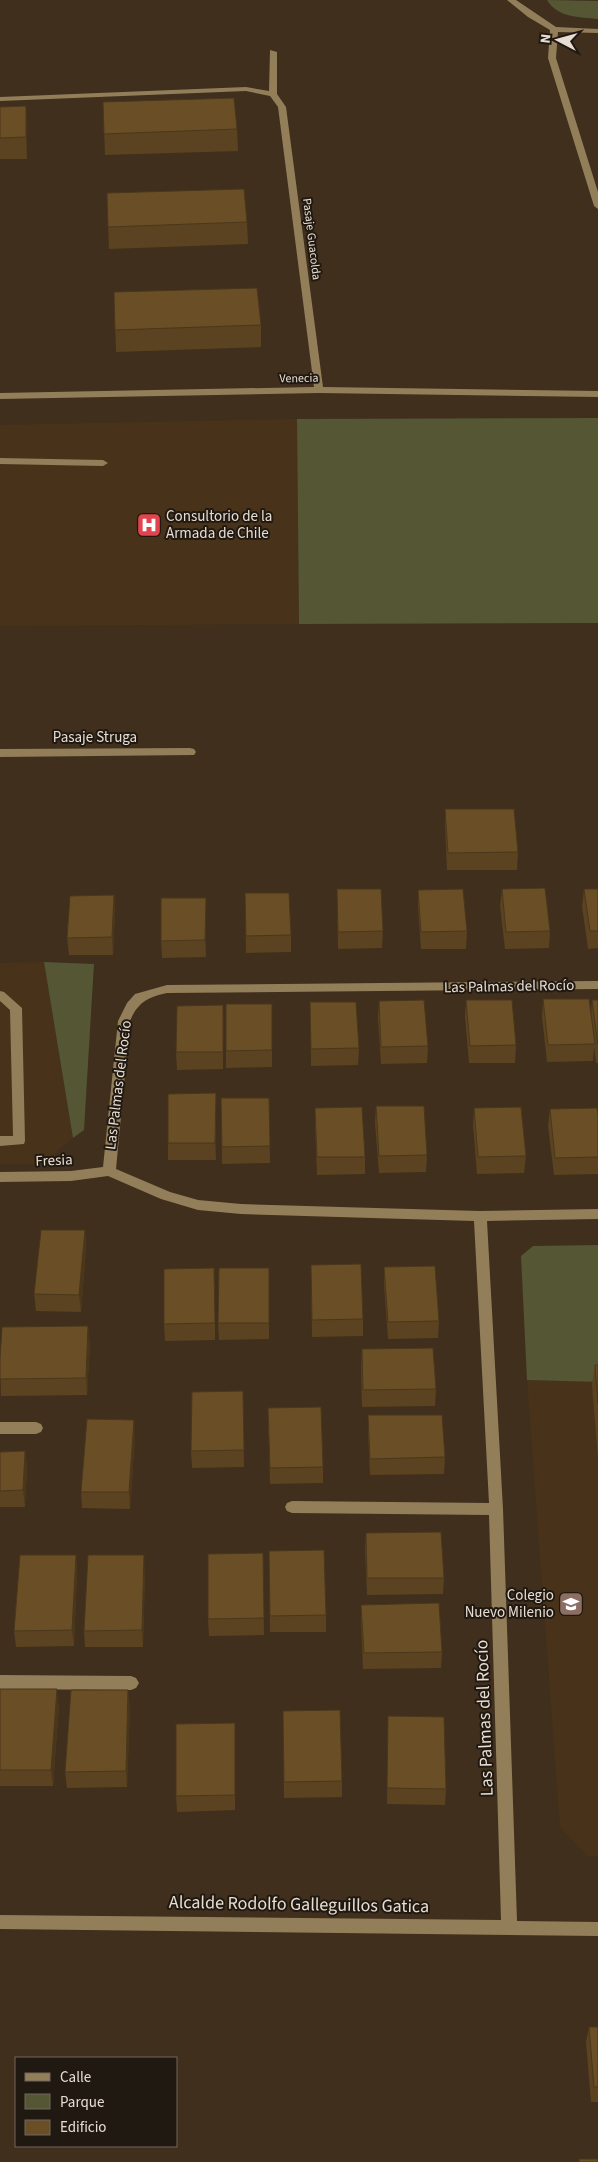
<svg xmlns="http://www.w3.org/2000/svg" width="598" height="2162" font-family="'Source Sans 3',sans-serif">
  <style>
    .built { fill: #48331a }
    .green { fill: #545634 }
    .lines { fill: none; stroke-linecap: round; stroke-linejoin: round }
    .minor { fill: #937e5a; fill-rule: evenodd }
    .wall { fill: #5b4321 }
    .shaded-wall { fill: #4a371b }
    .building { fill: #6a4e26; stroke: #4a371b }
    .labels { text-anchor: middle; stroke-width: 4; stroke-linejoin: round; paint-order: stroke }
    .far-street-label { font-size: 12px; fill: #e8ddd2; stroke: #201911 }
    .poi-label { font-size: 15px; fill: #e8ddd2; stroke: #201911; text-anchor: start }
    .street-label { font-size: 15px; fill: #e8ddd2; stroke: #201911 }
    .near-street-label { font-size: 18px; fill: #e8ddd2; stroke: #201911 }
  </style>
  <rect width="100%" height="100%" fill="#3f2f1c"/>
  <g class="built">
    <path d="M297,419l2,205 -299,2v-201z"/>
    <path d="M44,962l29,176 -32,26h-41v-201z"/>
    <path d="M527,1380l71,2v474h-10l-28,-29z"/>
  </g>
  <g class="green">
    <path d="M547,0l51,1v18c-19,-2 -40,-1 -51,-19z"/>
    <path d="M598,418v205l-299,1 -2,-205z"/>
    <path d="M44,962l50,2 -10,166 -11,8z"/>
    <path d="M598,1245v137l-71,-2 -6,-124 12,-10z"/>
  </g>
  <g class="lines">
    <g class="minor">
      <path d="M507,0h9l40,27 42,2v4l-40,-1 -2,26 42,134v17l-4,-3 -46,-148 2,-28 -22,-13z"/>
      <path d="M270,50l7,2v42l9,13 37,280 275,4v6l-279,-4 -319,6v-6l314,-6 -36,-280 -8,-11 -24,-5 -246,10v-4l246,-10 23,4z"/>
      <path d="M0,458l103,2 5,3 -5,3 -103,-2z"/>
      <path d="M190,748l4,1 2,3 -2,3 -194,2v-8z"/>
      <path d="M598,981v8l-431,4c-19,4 -29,9 -37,28l-14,148 54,23 28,8 43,4 239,7 118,-2v10l-111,2 16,288 14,412 81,1v14l-598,-7v-14l501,5 -12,-405 -197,-2 -5,-2 -2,-4 2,-4 5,-2 197,2 -15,-282 -233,-7 -43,-4 -37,-11 -53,-23 -37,5 -71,1v-10l71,-1 32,-4 15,-146 9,-18 8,-9 32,-9z"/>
      <path d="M0,991l4,1 18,16 3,133 -1,3 -24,2v-10h13l-3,-126 -10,-9z"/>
      <path d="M0,1422h36l5,2 2,4 -2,4 -5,2h-36z"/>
      <path d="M0,1675l131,1 5,2 3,5 -3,5 -5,2 -131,-1z"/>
    </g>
  </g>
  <g class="wall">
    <path d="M103,102l134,27 1,22 -133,4z"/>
    <path d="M0,107l27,20v32h-27z"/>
    <path d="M107,193l140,29 1,22 -139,5z"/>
    <path d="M114,292l147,33v22l-145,5z"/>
    <path d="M445,809l73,43 -1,18h-70l-2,-44z"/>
    <path d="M337,889l46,42 -1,17 -44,1z"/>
    <path d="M502,889l48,42 -1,17 -44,1 -5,-43z"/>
    <path d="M584,889h14v59l-10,1 -6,-43z"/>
    <path d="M418,890l49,41 -1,18h-45l-3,-42z"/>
    <path d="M245,893l46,42v17l-45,1z"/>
    <path d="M114,895l1,17 -2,43h-44l-2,-17z"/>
    <path d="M206,898v59l-44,1 -1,-17z"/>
    <path d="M543,999l48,15 1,-14h6v63h-2l-2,-16 -1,14 -46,1 -5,-45z"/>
    <path d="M466,1000l50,45 -1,18h-46l-4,-46z"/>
    <path d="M379,1001l49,45 -1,17 -46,1 -3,-46z"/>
    <path d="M310,1002l49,46 -1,17 -47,1z"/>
    <path d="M272,1004v63l-46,1v-17z"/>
    <path d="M223,1005v64l-46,1 -1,-18z"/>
    <path d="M221,1098h48l1,65 -48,1z"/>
    <path d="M376,1106l51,49 -1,17 -47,1 -4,-50z"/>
    <path d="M315,1108l50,49v17l-48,1 -2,-50z"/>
    <path d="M474,1108l52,48 -2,17 -47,1 -4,-49z"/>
    <path d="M550,1109l48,6v59l-44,1 -6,-49z"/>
    <path d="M216,1111v49h-48v-17z"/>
    <path d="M85,1230l1,18 -5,64 -45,-1 -2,-17z"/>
    <path d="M311,1265l52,54v17l-51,1z"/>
    <path d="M384,1267l55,54 -1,17 -50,1 -4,-55z"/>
    <path d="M269,1268v71l-50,1 -1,-17z"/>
    <path d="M215,1285v55l-50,1 -1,-17z"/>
    <path d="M90,1343l-3,52 -86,1 -1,-37z"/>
    <path d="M362,1349l74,40 -1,17 -73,1 -1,-41z"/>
    <path d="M595,1365h3v94l-6,-74z"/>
    <path d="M243,1391l1,76 -52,1 -1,-17z"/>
    <path d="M268,1408l55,59v16l-53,1z"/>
    <path d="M368,1415l77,42 -1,17 -74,1 -2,-43z"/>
    <path d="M135,1437l-5,72 -48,-1 -1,-16z"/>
    <path d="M25,1451l2,17 -2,39h-25v-55z"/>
    <path d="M366,1533l78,45 -1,16 -76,1 -2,-46z"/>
    <path d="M269,1551l57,64v17h-56z"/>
    <path d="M263,1553l1,82 -55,1 -1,-17z"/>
    <path d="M76,1555l1,16 -3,75 -58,1 -2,-16z"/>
    <path d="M145,1571l-2,76h-58l-1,-16z"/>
    <path d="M361,1605l81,47 -1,16 -78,1 -2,-48z"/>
    <path d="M0,1689l59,16 -6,81h-53z"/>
    <path d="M130,1706l-3,81 -60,1 -2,-16z"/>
    <path d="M283,1711l59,70v16l-58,1z"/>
    <path d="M388,1716l58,73 -1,16 -58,-1z"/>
    <path d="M235,1739v71l-58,2 -1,-16z"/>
    <path d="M589,2027h9v75h-7l-5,-60z"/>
  </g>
  <g class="shaded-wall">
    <path d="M26,106l1,21v32l-1,-22z"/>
    <path d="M114,895l1,17 -2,43 -1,-18z"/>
    <path d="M206,898v59l-1,-17z"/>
    <path d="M223,1005l1,17 -1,47z"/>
    <path d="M216,1093v67l-1,-17z"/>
    <path d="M85,1230l1,18 -5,64 -2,-17z"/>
    <path d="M88,1326l2,17 -3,52 -1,-17z"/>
    <path d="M134,1420l1,17 -5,72 -1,-17z"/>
    <path d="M25,1451l2,17 -2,39 -2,-17z"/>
    <path d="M76,1555l1,16 -3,75 -2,-16z"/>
    <path d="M144,1555l1,16 -2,76 -1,-17z"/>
    <path d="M57,1689l2,16 -6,81 -2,-16z"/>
    <path d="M128,1690l2,16 -3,81 -1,-16z"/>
  </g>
  <g class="building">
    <path d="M234,98l3,31 -133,5 -1,-32z"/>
    <path d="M26,106v31l-26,1v-31z"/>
    <path d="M244,189l3,33 -139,5 -1,-34z"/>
    <path d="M257,288l4,37 -146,5 -1,-38z"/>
    <path d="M445,809h69l4,43 -70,1z"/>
    <path d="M545,888l5,43 -44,1 -4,-43z"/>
    <path d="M337,889h44l2,42 -45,1z"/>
    <path d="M463,889l4,42 -46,1 -3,-42z"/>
    <path d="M584,889h14v42h-8z"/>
    <path d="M245,893h44l2,42 -45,1z"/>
    <path d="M114,895l-2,42 -45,1 3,-42z"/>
    <path d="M161,898h45l-1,42 -44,1z"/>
    <path d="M543,999h46l6,45 -47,1z"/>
    <path d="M424,1000l4,46 -47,1 -2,-46z"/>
    <path d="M466,1000h46l4,45 -46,1z"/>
    <path d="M592,1000h6v45z"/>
    <path d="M310,1002h46l3,46 -48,1z"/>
    <path d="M226,1004h46v46l-46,1z"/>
    <path d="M223,1005v47h-47l1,-46z"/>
    <path d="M216,1093l-1,50h-47v-49z"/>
    <path d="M221,1098h48l1,48 -48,1z"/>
    <path d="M376,1106h48l3,49 -48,1z"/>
    <path d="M362,1107l3,50h-48l-2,-49z"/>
    <path d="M521,1107l5,49 -48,1 -4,-49z"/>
    <path d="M597,1108l1,7v42l-43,1 -5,-49z"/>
    <path d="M41,1230h44l-6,65 -45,-1z"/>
    <path d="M361,1264l2,55 -51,1 -1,-55z"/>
    <path d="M435,1266l4,55 -51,1 -4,-55z"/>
    <path d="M214,1268l1,55 -51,1v-55z"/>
    <path d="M219,1268h50v55h-51z"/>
    <path d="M88,1326l-2,52 -86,1v-20l2,-32z"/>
    <path d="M433,1348l3,41 -73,1 -1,-41z"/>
    <path d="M595,1365h3v39z"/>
    <path d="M243,1391l1,59 -53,1 1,-59z"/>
    <path d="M321,1407l2,60 -53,1 -2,-60z"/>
    <path d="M368,1415h74l3,42 -75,2z"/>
    <path d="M87,1419l47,1 -5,72h-48z"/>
    <path d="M25,1451l-2,39 -23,1v-39z"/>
    <path d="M441,1532l3,46h-77l-1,-45z"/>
    <path d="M324,1550l2,65 -56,1 -1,-65z"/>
    <path d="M263,1553l1,65 -56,1v-65z"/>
    <path d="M20,1555h56l-4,75 -58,1z"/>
    <path d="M88,1555h56l-2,75 -58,1z"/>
    <path d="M439,1603l3,49 -78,1 -3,-48z"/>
    <path d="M0,1689h57l-6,81h-51z"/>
    <path d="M71,1690h57l-2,81 -61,1z"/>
    <path d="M340,1710l2,71 -58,1 -1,-71z"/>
    <path d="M388,1716l56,1 2,72 -59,-1z"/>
    <path d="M235,1723v72l-59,1v-72z"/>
    <path d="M589,2027h9v60h-4z"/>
    <rect x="579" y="2159" width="19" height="3"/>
  </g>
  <defs>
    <symbol id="hospital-square" viewBox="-11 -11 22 22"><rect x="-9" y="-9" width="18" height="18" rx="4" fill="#e0444e" stroke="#201911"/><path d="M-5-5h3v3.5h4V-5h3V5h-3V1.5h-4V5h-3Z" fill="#fff"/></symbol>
    <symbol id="school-square" viewBox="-11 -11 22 22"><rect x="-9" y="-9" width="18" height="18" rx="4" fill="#8d6e63" stroke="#201911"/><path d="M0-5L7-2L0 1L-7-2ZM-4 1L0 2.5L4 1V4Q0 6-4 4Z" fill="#fff"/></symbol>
  </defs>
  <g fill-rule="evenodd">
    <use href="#hospital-square" x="135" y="511" width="28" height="28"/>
    <use href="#school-square" x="557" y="1590" width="28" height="28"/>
  </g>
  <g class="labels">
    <g class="far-street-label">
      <text transform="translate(312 239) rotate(83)" y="4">Pasaje Guacolda</text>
      <text transform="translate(299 378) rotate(-1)" y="4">Venecia</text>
    </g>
    <g class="poi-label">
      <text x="166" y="521">Consultorio de la<tspan x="166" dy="17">Armada de Chile</tspan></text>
      <text x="554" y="1600" text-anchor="end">Colegio<tspan x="554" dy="17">Nuevo Milenio</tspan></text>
    </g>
    <g class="street-label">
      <text x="95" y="742">Pasaje Struga</text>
      <text transform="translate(509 986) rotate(-1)" y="5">Las Palmas del Rocío</text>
      <text transform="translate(118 1085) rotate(-83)" y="5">Las Palmas del Rocío</text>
      <text transform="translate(54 1160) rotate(-2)" y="5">Fresia</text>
    </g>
    <g class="near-street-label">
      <text transform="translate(484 1718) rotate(-92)" y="6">Las Palmas del Rocío</text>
      <text transform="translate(299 1904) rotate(1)" y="6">Alcalde Rodolfo Galleguillos Gatica</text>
    </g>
  </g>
  <rect x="15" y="2057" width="162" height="90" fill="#201911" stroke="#70675e"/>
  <rect x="25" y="2073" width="25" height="8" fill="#937e5a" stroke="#70675e"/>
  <text x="60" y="2082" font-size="15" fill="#e8ddd2">Calle</text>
  <rect x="25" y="2094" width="25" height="15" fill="#545634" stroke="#70675e"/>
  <text x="60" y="2107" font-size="15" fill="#e8ddd2">Parque</text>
  <rect x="25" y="2120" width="25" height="15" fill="#6a4e26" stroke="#70675e"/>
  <text x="60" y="2132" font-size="15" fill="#e8ddd2">Edificio</text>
  <g transform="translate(558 40) rotate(276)" stroke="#201911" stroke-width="4" paint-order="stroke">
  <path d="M0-4L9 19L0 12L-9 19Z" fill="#e8ddd2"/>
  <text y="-8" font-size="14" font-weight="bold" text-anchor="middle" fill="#e8ddd2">N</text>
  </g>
</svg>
